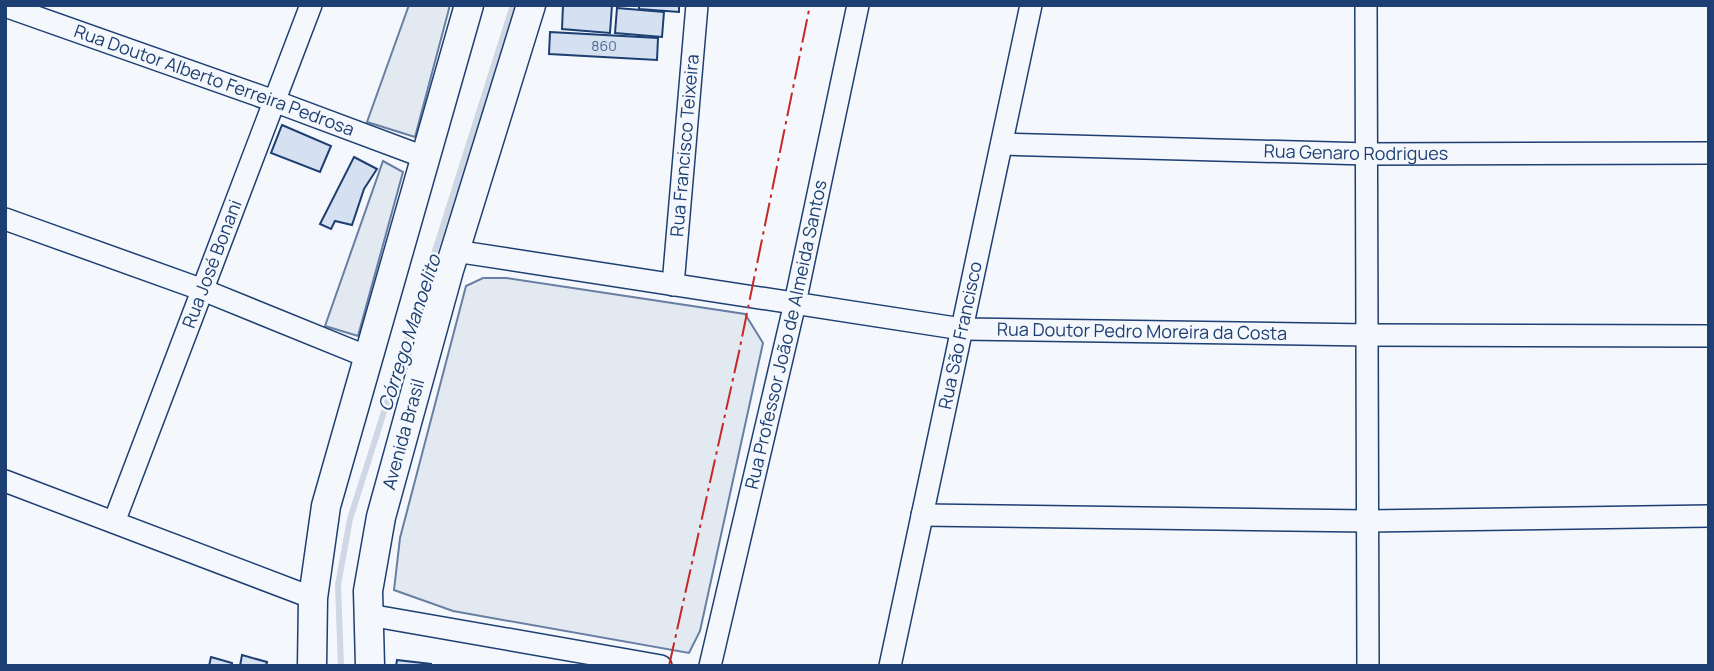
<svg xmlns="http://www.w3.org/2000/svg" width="1714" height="671" font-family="Manrope,sans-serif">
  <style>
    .green { fill: #e3e9f0; stroke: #687fa3; stroke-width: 2 }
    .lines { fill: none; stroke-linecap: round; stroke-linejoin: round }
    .stream { stroke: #cfd7e4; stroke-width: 6 }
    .building { fill: #d5e0f0; stroke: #1d3f73; stroke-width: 2 }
    .minor-casing { stroke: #1d3f73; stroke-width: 24 }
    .major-casing { stroke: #1d3f73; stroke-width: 31 }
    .minor { stroke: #f4f7fb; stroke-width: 21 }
    .major { stroke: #f4f7fb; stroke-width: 28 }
    .power { stroke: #c62828; stroke-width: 2; stroke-dasharray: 24 5 3.5 5; stroke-linecap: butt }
    .labels { text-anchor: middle; stroke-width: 5; stroke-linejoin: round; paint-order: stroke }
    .number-label { font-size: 14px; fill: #4b6792 }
    .street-label { font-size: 18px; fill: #1d3f73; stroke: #f4f7fb }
    .water-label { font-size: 19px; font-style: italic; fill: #1d3f73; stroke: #f4f7fb }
  </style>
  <rect width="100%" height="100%" fill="#f4f7fb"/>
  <g class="green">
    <path d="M409,5h41l-35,132 -48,-15z"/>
    <path d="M383,161l20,11 -45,164 -33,-10z"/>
    <path d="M483,278h23l239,36 18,29 -63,288 -11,22 -236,-42 -59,-21 6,-52 66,-252z"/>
  </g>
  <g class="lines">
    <path class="stream" d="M341,666l-3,-81 12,-66 163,-514"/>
  </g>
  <g class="building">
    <path d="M563,5h49l-2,28 -48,-4z"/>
    <path d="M639,5h40v7l-40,-3z"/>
    <path d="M617,8l47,4 -2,25 -47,-4z"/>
    <path d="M550,32l108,6 -1,22 -108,-6z"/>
    <path d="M282,125l49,21 -11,26 -49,-19z"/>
    <path d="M354,157l23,12 -13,20 -12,36 -17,-4 -4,8 -11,-5z"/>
    <path d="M242,655l25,7 -1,4h-26z"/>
    <path d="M211,657l21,6v3h-23z"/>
    <path d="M397,660l34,4v2h-35z"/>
  </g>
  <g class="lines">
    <defs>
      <g id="minor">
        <path d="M1366,5l2,661"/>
        <path id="s1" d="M5,6l269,95 150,56"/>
        <path id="s2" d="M1002,144l365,10 342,-1"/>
        <path d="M5,219l198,71 165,67"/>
        <path id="s3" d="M455,251l507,78 407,6 340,1"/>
        <path id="s4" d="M673,285l24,-280"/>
        <path d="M5,481l308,117"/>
        <path d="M922,515l446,6 341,-5"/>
        <path id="s5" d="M114,522l197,-517"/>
        <path d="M369,615l292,51"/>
        <path id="s6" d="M710,666l85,-363 63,-298"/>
        <path id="s7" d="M890,666l141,-661"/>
      </g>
      <g id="major">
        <path d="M312,666l1,-68 13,-92 143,-501"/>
        <path id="s8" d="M370,666l-2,-75 13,-74 68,-247 82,-265"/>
      </g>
    </defs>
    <use href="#minor" class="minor-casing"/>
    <use href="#major" class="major-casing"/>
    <use href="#minor" class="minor"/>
    <use href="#major" class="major"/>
    <path class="power" d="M669,666l70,-314 71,-347"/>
  </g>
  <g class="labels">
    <g class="number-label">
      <text x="604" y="51">860</text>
    </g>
    <g class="street-label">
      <text dy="6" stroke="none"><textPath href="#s1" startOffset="222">Rua Doutor Alberto Ferreira Pedrosa</textPath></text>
      <text dy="6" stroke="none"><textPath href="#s4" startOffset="140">Rua Francisco Teixeira</textPath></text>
      <text dy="6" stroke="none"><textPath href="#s2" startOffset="354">Rua Genaro Rodrigues</textPath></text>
      <text dy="6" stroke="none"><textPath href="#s5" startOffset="276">Rua José Bonani</textPath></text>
      <text dy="6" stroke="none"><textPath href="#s3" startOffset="693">Rua Doutor Pedro Moreira da Costa</textPath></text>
      <text dy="6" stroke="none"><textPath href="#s6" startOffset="340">Rua Professor João de Almeida Santos</textPath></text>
      <text dy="6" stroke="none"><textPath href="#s7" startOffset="338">Rua São Francisco</textPath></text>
      <text dy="6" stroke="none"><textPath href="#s8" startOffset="236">Avenida Brasil</textPath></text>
    </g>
    <g class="water-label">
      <text transform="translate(409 333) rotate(-72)" y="7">Córrego Manoelito</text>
    </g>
  </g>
  <rect width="1714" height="671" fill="none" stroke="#1d3f73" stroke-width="14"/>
</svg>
